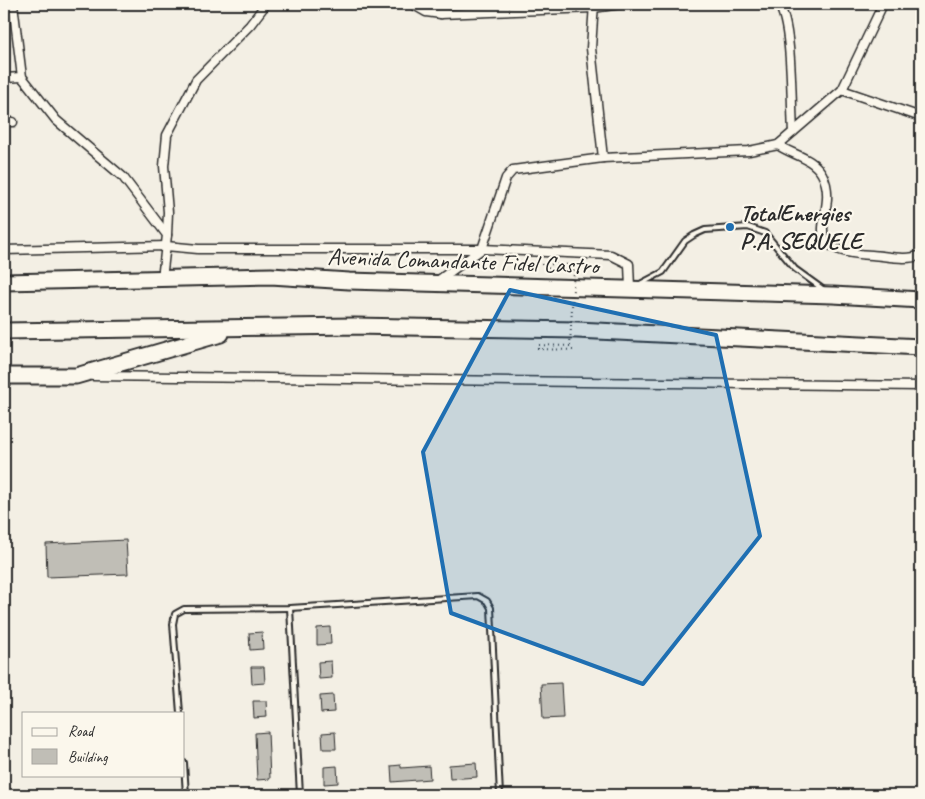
<svg xmlns="http://www.w3.org/2000/svg" width="925" height="799" font-family="Caveat,sans-serif">
  <style>
    .building { fill: #c0beb6; stroke: #2b2b2b }
    .lines { fill: none; stroke-linecap: round; stroke-linejoin: round }
    .service-casing { stroke: #2b2b2b; stroke-width: 8 }
    .minor-casing { stroke: #2b2b2b; stroke-width: 11 }
    .motorway-casing { stroke: #2b2b2b; stroke-width: 19 }
    .path { stroke: #2b2b2b; stroke-width: 2; stroke-dasharray: 1 4; stroke-linecap: butt }
    .service { stroke: #fbf7ec; stroke-width: 4 }
    .minor { stroke: #fbf7ec; stroke-width: 8 }
    .motorway { stroke: #fbf7ec; stroke-width: 15 }
    .path-bridge { stroke: #2b2b2b; stroke-width: 2; stroke-dasharray: 1 4; stroke-linecap: butt }
    .marked { fill: #1f6fb2; fill-opacity: 0.2; stroke: #1f6fb2; stroke-width: 4; stroke-linejoin: round }
    .poi-dot { fill: #1f6fb2; stroke: #fbf7ec; stroke-width: 2 }
    .labels { text-anchor: middle; stroke-width: 4.5; stroke-linejoin: round; paint-order: stroke }
    .poi-label { font-size: 24px; font-weight: bold; fill: #2b2b2b; stroke: #fbf7ec; text-anchor: start }
    .street-label { font-size: 24px; fill: #2b2b2b; stroke: #fbf7ec }
  </style>
  <rect width="100%" height="100%" fill="#f3efe4"/>
  <filter id="ink" filterUnits="userSpaceOnUse"><feTurbulence type="fractalNoise" baseFrequency=".02" numOctaves="2"/><feDisplacementMap in="SourceGraphic" scale="10" xChannelSelector="R" yChannelSelector="G"/><feConvolveMatrix kernelMatrix="1 2 1 2 8 2 1 2 1" color-interpolation-filters="sRGB"/></filter>
  <g filter="url(#ink)">
    <g class="building">
      <path d="M126,540l2,34 -81,3 -1,-33z"/>
      <path d="M330,627l1,17 -14,1v-17z"/>
      <path d="M262,632l1,17 -13,1 -1,-17z"/>
      <path d="M331,661l1,17 -13,1 -1,-17z"/>
      <path d="M251,667h13l1,16 -13,1z"/>
      <path d="M561,683l2,35 -20,1 -2,-35z"/>
      <path d="M333,695l1,17 -13,1 -1,-17z"/>
      <path d="M253,701h13l1,16 -13,1z"/>
      <path d="M268,732l2,47 -13,1 -2,-47z"/>
      <path d="M335,732l1,17h-13l-1,-16z"/>
      <path d="M476,763l1,14 -27,2 -1,-14z"/>
      <path d="M401,765v3l28,-2 1,13 -38,3 -1,-16z"/>
      <path d="M337,766l1,17 -14,1v-17z"/>
    </g>
    <g class="lines">
      <defs>
        <g id="service">
          <path d="M640,284l23,-12 22,-31 9,-6 11,-5 43,-3 17,6 30,36 29,21"/>
          <path d="M290,608l10,187"/>
          <path d="M180,713l-7,-89 2,-10 9,-5 106,-1 188,-12 9,5 4,7 9,187"/>
          <path d="M184,763l2,32"/>
        </g>
        <g id="minor">
          <path d="M13,4l9,73 34,43 67,57 44,58 -5,44"/>
          <path d="M412,4l14,8 15,2 152,-6 28,-4"/>
          <path d="M594,4l-3,44 12,110"/>
          <path d="M778,4c15,18 13,102 15,128"/>
          <path d="M441,14l5,-10"/>
          <path d="M4,78l18,-1"/>
          <path d="M842,90l79,27"/>
          <path d="M4,122h9"/>
          <path d="M778,145c14,10 34,12 44,29 21,39 -35,77 50,81 15,1 35,6 49,0"/>
          <path d="M167,235l1,-23 -4,-46 3,-31 29,-55 54,-55 16,-21"/>
          <path d="M4,250l162,-4 32,3h284l129,6 18,9 1,24"/>
          <path d="M436,282l46,-33 24,-71 7,-8 90,-12 146,-7 29,-6 64,-55 41,-86"/>
          <path d="M93,376l828,10"/>
        </g>
        <g id="motorway">
          <path d="M4,282l267,-6 78,5 484,14 88,5"/>
          <path d="M4,331l350,-5 223,4 344,17"/>
          <path d="M4,376h72l145,-42"/>
        </g>
      </defs>
      <use href="#service" class="service-casing"/>
      <use href="#minor" class="minor-casing"/>
      <use href="#motorway" class="motorway-casing"/>
      <g class="path">
        <path d="M574,269l-32,-1v-4l36,1"/>
        <path d="M570,346l-32,-1v4l35,1"/>
      </g>
      <use href="#service" class="service"/>
      <use href="#minor" class="minor"/>
      <use href="#motorway" class="motorway"/>
      <path class="path-bridge" d="M570,346l4,-77"/>
    </g>
  </g>
  <path class="marked" d="M510,290l206,45 44,201 -117,148 -192,-71 -28,-161z"/>
  <circle class="poi-dot" cx="730" cy="227" r="5"/>
  <g class="labels">
    <g class="poi-label">
      <text x="740" y="221">TotalEnergies<tspan x="740" dy="28">P.A. SEQUELE</tspan></text>
    </g>
    <g class="street-label">
      <text transform="translate(463 261) rotate(2)" y="8">Avenida Comandante Fidel Castro</text>
    </g>
  </g>
  <rect width="925" height="799" fill="none" stroke="#fbf7ec" stroke-width="20"/>
  <rect x="10" y="10" width="905" height="779" fill="none" stroke="#2b2b2b" stroke-width="2" filter="url(#ink)"/>
  <rect x="22" y="712" width="162" height="65" fill="#fbf7ec" stroke="#a8a59f"/>
  <rect x="32" y="728" width="25" height="8" fill="#fbf7ec" stroke="#a8a59f"/>
  <text x="68" y="736" font-size="15" fill="#2b2b2b">Road</text>
  <rect x="32" y="749" width="25" height="15" fill="#c0beb6" stroke="#a8a59f"/>
  <text x="68" y="762" font-size="15" fill="#2b2b2b">Building</text>
</svg>
